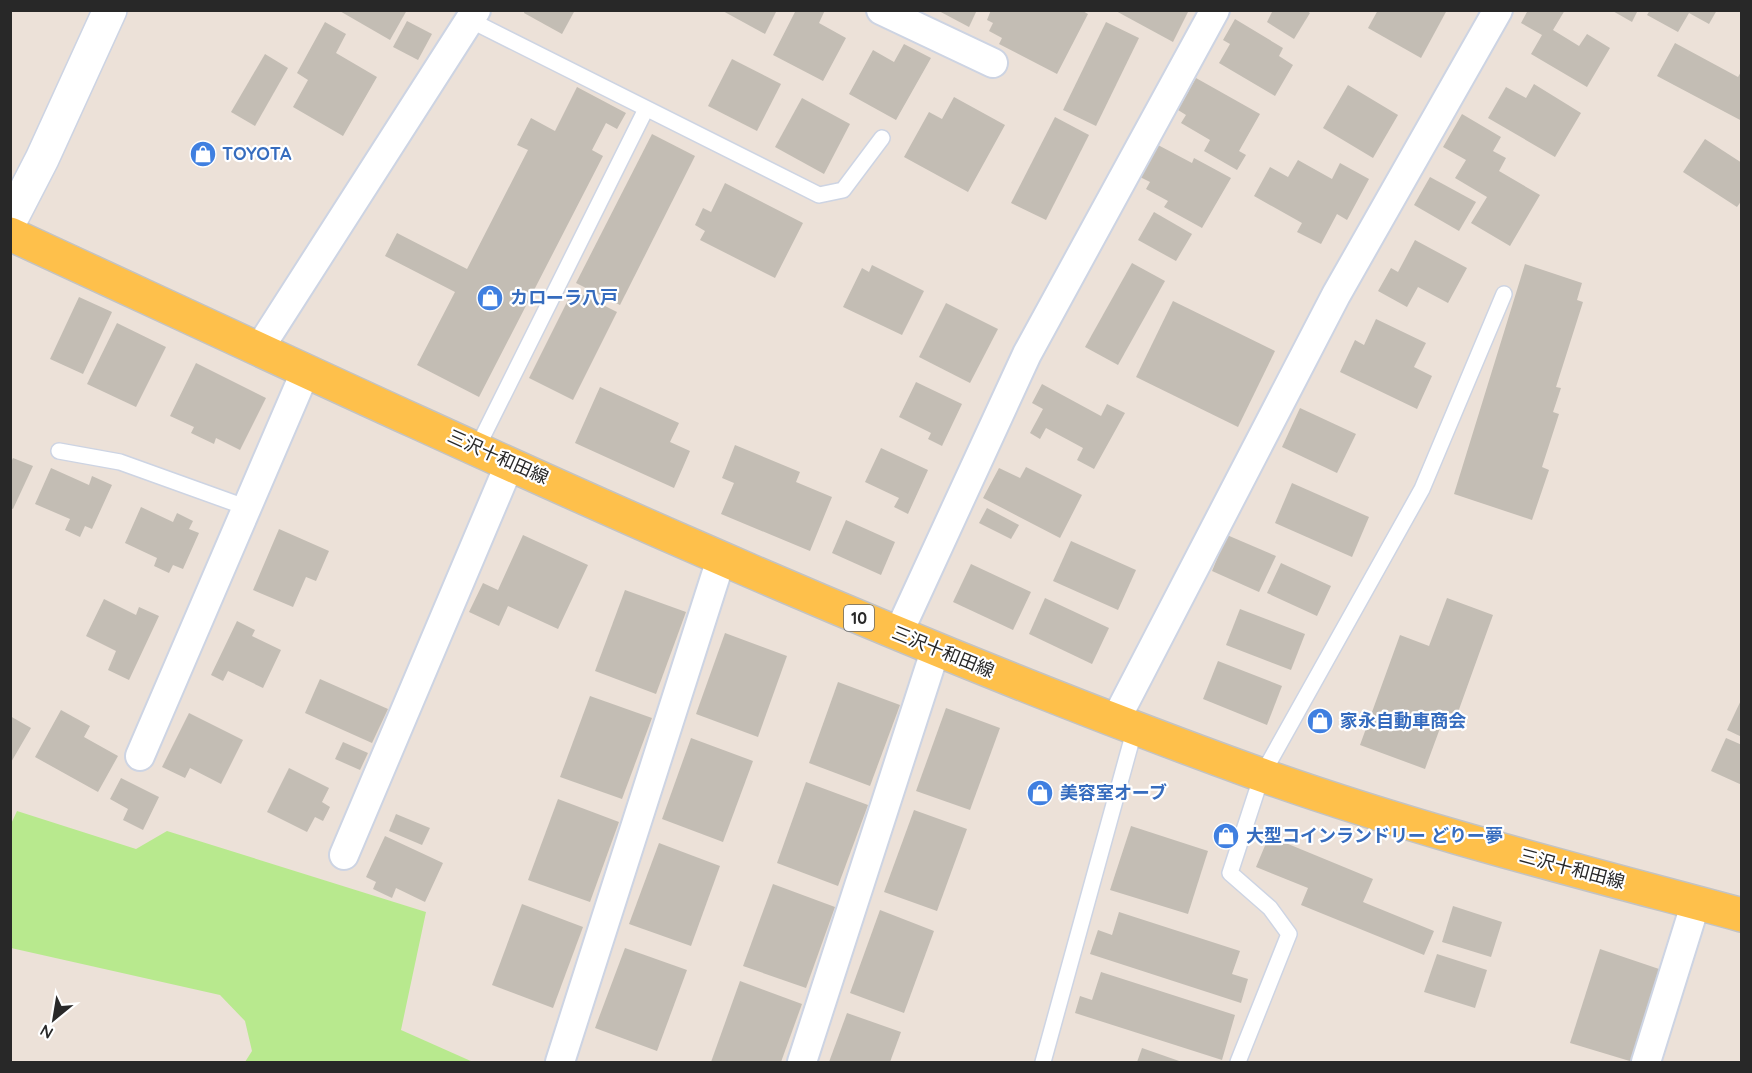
<svg xmlns="http://www.w3.org/2000/svg" width="1752" height="1073" font-family="Quicksand,'Noto Sans JP',sans-serif">
  <style>
    .green { fill: #b8e98e }
    .building { fill: #c3bdb4 }
    .lines { fill: none; stroke-linecap: round; stroke-linejoin: round }
    .service-casing { stroke: #cdd4e3; stroke-width: 18 }
    .minor-casing { stroke: #cdd4e3; stroke-width: 32 }
    .tertiary-casing { stroke: #cdd4e3; stroke-width: 36 }
    .primary-casing { stroke: #c3c3c3; stroke-width: 36 }
    .service { stroke: #fff; stroke-width: 15 }
    .minor { stroke: #fff; stroke-width: 28 }
    .tertiary { stroke: #fff; stroke-width: 33 }
    .primary { stroke: #fec04b; stroke-width: 33 }
    .labels { text-anchor: middle; stroke-width: 4.5; stroke-linejoin: round; paint-order: stroke }
    .shield { fill: #fff; stroke: #686868; stroke-width: 1.5 }
    .shield-label { font-size: 16px; font-weight: bold; fill: #282828 }
    .shop-label { font-size: 18px; font-weight: bold; fill: #366cbe; stroke: #fff; text-anchor: start }
    .street-label { font-size: 18px; fill: #282828; stroke: #fff }
  </style>
  <rect width="100%" height="100%" fill="#ece1d8"/>
  <path class="green" d="M17,811l119,38 31,-18 259,81 -25,118 72,32h-228l7,-11 -7,-30 -25,-26 -209,-47v-124z"/>
  <g class="building">
    <path d="M338,10h69l-17,30z"/>
    <path d="M525,10h50l-13,24 -38,-21z"/>
    <path d="M721,10h56l-12,24z"/>
    <path d="M796,10h29l-6,13 27,15 -23,43 -50,-26z"/>
    <path d="M937,10h40l-8,17z"/>
    <path d="M991,10h90l7,4 -31,60 -58,-30 3,-6 -13,-7 4,-8 -6,-3z"/>
    <path d="M1114,10h75l-16,32z"/>
    <path d="M1273,10h33l4,3 -16,26 -27,-17z"/>
    <path d="M1378,10h69l-26,48 -53,-30z"/>
    <path d="M1528,10h37l-12,20 26,16 8,-12 23,14 -23,39 -56,-33 11,-19 -21,-12z"/>
    <path d="M1611,10h27l-6,12z"/>
    <path d="M1650,10h67l-8,14 -20,-11 -11,19 -31,-17z"/>
    <path d="M1235,19l48,29 -4,8 14,9 -18,31 -56,-33 11,-19 -7,-4z"/>
    <path d="M407,21l25,13 -14,26 -25,-13z"/>
    <path d="M325,22l21,12 -10,19 41,24 -34,59 -50,-29 15,-27 -11,-7z"/>
    <path d="M1106,22l33,16 -43,88 -33,-16z"/>
    <path d="M1675,43l63,34 4,-7v51l-85,-45z"/>
    <path d="M904,44l27,14 -35,62 -47,-26 24,-44 21,12z"/>
    <path d="M265,54l23,14 -33,58 -24,-14z"/>
    <path d="M732,59l49,25 -24,47 -49,-25z"/>
    <path d="M1196,78l64,36 -21,37 7,4 -9,15 -33,-19 6,-11 -29,-17 5,-8 -8,-5z"/>
    <path d="M1534,84l47,29 -26,44 -67,-39 18,-31 20,11z"/>
    <path d="M1348,85l50,30 -25,43 -50,-30z"/>
    <path d="M577,87l49,26 -9,16 -11,-6 -14,27 11,6 -124,241 -62,-32 38,-73 -70,-36 12,-23 70,36 61,-119 -11,-5 14,-27 24,13z"/>
    <path d="M954,97l51,28 -37,67 -64,-35 25,-45 13,7z"/>
    <path d="M802,98l48,26 -26,50 -49,-27z"/>
    <path d="M1462,114l39,23 -8,14 13,7 -7,13 41,24 -30,51 -39,-23 16,-26 -32,-19 11,-18 -23,-13z"/>
    <path d="M1055,117l34,18 -43,85 -35,-17z"/>
    <path d="M652,134l43,22 -75,149 -44,-22z"/>
    <path d="M1705,139l37,24v37l-5,7 -54,-35z"/>
    <path d="M1158,145l34,18 2,-5 37,20 -29,50 -38,-21 4,-6 -22,-12 4,-7 -10,-5z"/>
    <path d="M1298,160l34,19 8,-16 29,16 -22,41 -10,-6 -16,30 -24,-12 5,-9 -48,-27 16,-29 18,10z"/>
    <path d="M1430,177l46,25 -17,29 -45,-26z"/>
    <path d="M725,183l78,40 -28,55 -75,-38 5,-9 -10,-6 8,-17 8,4z"/>
    <path d="M1154,212l38,22 -16,27 -38,-21z"/>
    <path d="M1415,240l52,28 -19,35 -30,-16 -11,20 -29,-16 13,-23 7,4z"/>
    <path d="M1132,263l33,18 -47,84 -33,-18z"/>
    <path d="M1525,264l57,19 -5,17 6,2 -27,85 5,1 -8,24 6,2 -17,53 7,3 -17,50 -78,-26z"/>
    <path d="M872,265l52,26 -22,44 -59,-28 19,-39 7,4z"/>
    <path d="M573,290l44,22 -44,88 -44,-22z"/>
    <path d="M79,297l33,15 -29,62 -33,-15z"/>
    <path d="M1173,301l102,50 -37,76 -102,-50z"/>
    <path d="M946,303l52,26 -28,54 -51,-26z"/>
    <path d="M1376,319l50,24 -12,24 18,9 -15,33 -77,-37 15,-32 9,5z"/>
    <path d="M117,323l49,24 -30,60 -49,-23z"/>
    <path d="M196,363l70,35 -26,52 -24,-12 -2,6 -23,-11 3,-6 -24,-11z"/>
    <path d="M916,382l46,22 -20,42 -14,-7 3,-6 -32,-16z"/>
    <path d="M1042,384l59,32 6,-12 18,9 -31,56 -17,-9 6,-12 -37,-20 -6,11 -10,-6 13,-24 -11,-6z"/>
    <path d="M600,387l79,36 -9,19 20,9 -16,37 -99,-45z"/>
    <path d="M1300,408l56,26 -19,39 -55,-26z"/>
    <path d="M735,445l65,27 -4,10 36,15 -22,54 -89,-37 13,-31 -12,-5z"/>
    <path d="M881,448l47,22 -20,44 -14,-7 5,-9 -34,-16z"/>
    <path d="M13,458l20,8 -20,43 -3,-1v-44z"/>
    <path d="M1026,467l56,28 -22,43 -77,-40 16,-30 21,10z"/>
    <path d="M51,468l38,17 3,-9 20,9 -20,44 -7,-3 -5,11 -15,-7 5,-11 -35,-15z"/>
    <path d="M1292,483l77,34 -17,40 -77,-34z"/>
    <path d="M141,507l32,15 4,-9 16,8 -4,8 10,4 -16,36 -10,-4 -4,8 -15,-7 3,-8 -32,-15z"/>
    <path d="M987,508l32,17 -8,14 -32,-16z"/>
    <path d="M846,520l49,22 -14,33 -49,-22z"/>
    <path d="M279,529l50,22 -13,30 -10,-4 -13,30 -40,-17z"/>
    <path d="M523,535l65,30 -30,64 -50,-23 -9,20 -30,-14 14,-29 15,7z"/>
    <path d="M1227,535l49,21 -17,36 -47,-21z"/>
    <path d="M1071,541l65,29 -18,40 -65,-29z"/>
    <path d="M1281,563l50,23 -14,30 -50,-23z"/>
    <path d="M971,564l60,28 -18,38 -60,-28z"/>
    <path d="M625,590l61,22 -30,82 -61,-23z"/>
    <path d="M1045,598l64,30 -17,36 -63,-30z"/>
    <path d="M1447,598l46,17 -36,100 -11,-3 -21,57 -65,-24 40,-110 29,11z"/>
    <path d="M104,599l32,16 3,-8 20,9 -30,64 -21,-10 8,-19 -30,-15z"/>
    <path d="M1240,609l65,25 -14,36 -65,-25z"/>
    <path d="M237,621l18,9 -3,6 29,14 -18,38 -35,-17 -5,10 -12,-6z"/>
    <path d="M725,633l62,23 -29,81 -62,-23z"/>
    <path d="M1218,661l64,25 -15,39 -64,-26z"/>
    <path d="M320,679l68,30 -16,34 -67,-30z"/>
    <path d="M838,682l62,23 -30,81 -61,-23z"/>
    <path d="M590,696l62,22 -30,81 -62,-22z"/>
    <path d="M1742,698v39l-15,-7z"/>
    <path d="M946,708l54,20 -30,82 -54,-19z"/>
    <path d="M61,710l29,16 -6,11 34,19 -20,36 -63,-35z"/>
    <path d="M189,713l54,27 -22,44 -31,-16 -5,10 -23,-11z"/>
    <path d="M10,716l21,12 -21,36z"/>
    <path d="M691,738l62,23 -30,81 -61,-23z"/>
    <path d="M1726,738l16,7v40l-31,-14z"/>
    <path d="M343,742l25,11 -8,17 -25,-11z"/>
    <path d="M289,768l40,20 -7,14 8,5 -7,14 -8,-4 -8,15 -40,-20z"/>
    <path d="M121,778l38,19 -16,33 -20,-10 5,-11 -18,-10z"/>
    <path d="M806,782l62,23 -30,81 -61,-23z"/>
    <path d="M558,799l61,23 -29,80 -62,-22z"/>
    <path d="M914,810l53,19 -30,82 -53,-19z"/>
    <path d="M396,814l34,14 -8,17 -33,-14z"/>
    <path d="M1131,826l77,25 -20,63 -78,-24z"/>
    <path d="M385,836l58,27 -18,39 -29,-14 -4,10 -19,-9 3,-7 -10,-5z"/>
    <path d="M1269,836l104,43 -10,23 71,29 -10,24 -123,-50 7,-17 -52,-21z"/>
    <path d="M659,843l61,23 -29,80 -62,-22z"/>
    <path d="M773,884l62,23 -29,81 -63,-22z"/>
    <path d="M522,904l61,23 -30,81 -61,-23z"/>
    <path d="M1453,906l49,16 -11,35 -49,-15z"/>
    <path d="M880,910l54,21 -30,82 -54,-20z"/>
    <path d="M1119,912l121,39 -8,23 16,5 -7,24 -151,-49 8,-24 14,5z"/>
    <path d="M625,948l62,22 -30,81 -62,-23z"/>
    <path d="M1600,949l62,21 -29,92 -63,-19z"/>
    <path d="M1437,954l50,16 -12,38 -51,-16z"/>
    <path d="M1101,972l134,43 -13,45 -147,-47 5,-17 12,4z"/>
    <path d="M740,981l62,23 -21,58h-70z"/>
    <path d="M847,1013l54,19 -11,30h-61z"/>
    <path d="M1142,1048l40,14h-45z"/>
  </g>
  <g class="lines">
    <defs>
      <g id="service">
        <path d="M470,20l349,175 24,-5 39,-52"/>
        <path d="M477,448l169,-339"/>
        <path d="M59,451l61,11 128,46"/>
        <path d="M1043,1062l92,-334"/>
        <path d="M1238,1062l51,-128 -19,-26 -40,-35 32,-98 160,-286 82,-195"/>
      </g>
      <g id="minor">
        <path d="M881,10l112,53"/>
        <path d="M259,349l217,-339"/>
        <path d="M898,634l129,-280 188,-344"/>
        <path d="M1115,721l221,-426 162,-285"/>
        <path d="M140,756l166,-386"/>
        <path d="M344,855l166,-392"/>
        <path d="M560,1062l161,-503"/>
        <path d="M802,1062l133,-411"/>
        <path d="M1646,1062l50,-160"/>
      </g>
      <path id="tertiary" d="M10,221l32,-62 68,-149"/>
      <path id="primary" d="M10,234c411,190 820,385 1246,539 159,57 323,98 486,142"/>
    </defs>
    <use href="#service" class="service-casing"/>
    <use href="#minor" class="minor-casing"/>
    <use href="#tertiary" class="tertiary-casing"/>
    <use href="#primary" class="primary-casing"/>
    <use href="#service" class="service"/>
    <use href="#minor" class="minor"/>
    <use href="#tertiary" class="tertiary"/>
    <use href="#primary" class="primary"/>
  </g>
  <defs>
    <symbol id="shop-disc" viewBox="-11 -11 22 22"><circle r="9.5" fill="#3f7fe0" stroke="#fff"/><path d="M-5-2.5h2.3a2.7 3.5 0 0 1 5.4 0H5L5.5 6h-11ZM-1.5-2.5h3a1.5 2.3 0 0 0-3 0Z" fill="#fff"/></symbol>
  </defs>
  <g fill-rule="evenodd">
    <use href="#shop-disc" x="188" y="139" width="30" height="30"/>
    <use href="#shop-disc" x="475" y="283" width="30" height="30"/>
    <use href="#shop-disc" x="1305" y="706" width="30" height="30"/>
    <use href="#shop-disc" x="1025" y="778" width="30" height="30"/>
    <use href="#shop-disc" x="1211" y="821" width="30" height="30"/>
  </g>
  <g class="labels">
    <rect class="shield" x="844" y="605" width="30" height="26" rx="4.5"/>
    <g class="shield-label">
      <text x="859" y="624">10</text>
    </g>
    <g class="shop-label">
      <text x="222" y="160">TOYOTA</text>
      <text x="510" y="304">カローラ八戸</text>
      <text x="1340" y="727">家永自動車商会</text>
      <text x="1060" y="799">美容室オーブ</text>
      <text x="1246" y="842">大型コインランドリー どりー夢</text>
    </g>
    <g class="street-label">
      <text transform="translate(498 457) rotate(24)" y="6">三沢十和田線</text>
      <text transform="translate(943 652) rotate(22)" y="6">三沢十和田線</text>
      <text transform="translate(1572 869) rotate(15)" y="6">三沢十和田線</text>
    </g>
  </g>
  <rect width="1752" height="1073" fill="none" stroke="#282828" stroke-width="24"/>
  <g transform="translate(54 1019) rotate(210)" stroke="#ffffff" stroke-width="4.5" paint-order="stroke">
  <path d="M0-4.5L10 22L0 15L-10 22Z" fill="#282828"/>
  <text y="-9" font-size="16" font-weight="bold" text-anchor="middle" fill="#282828">N</text>
  </g>
</svg>
